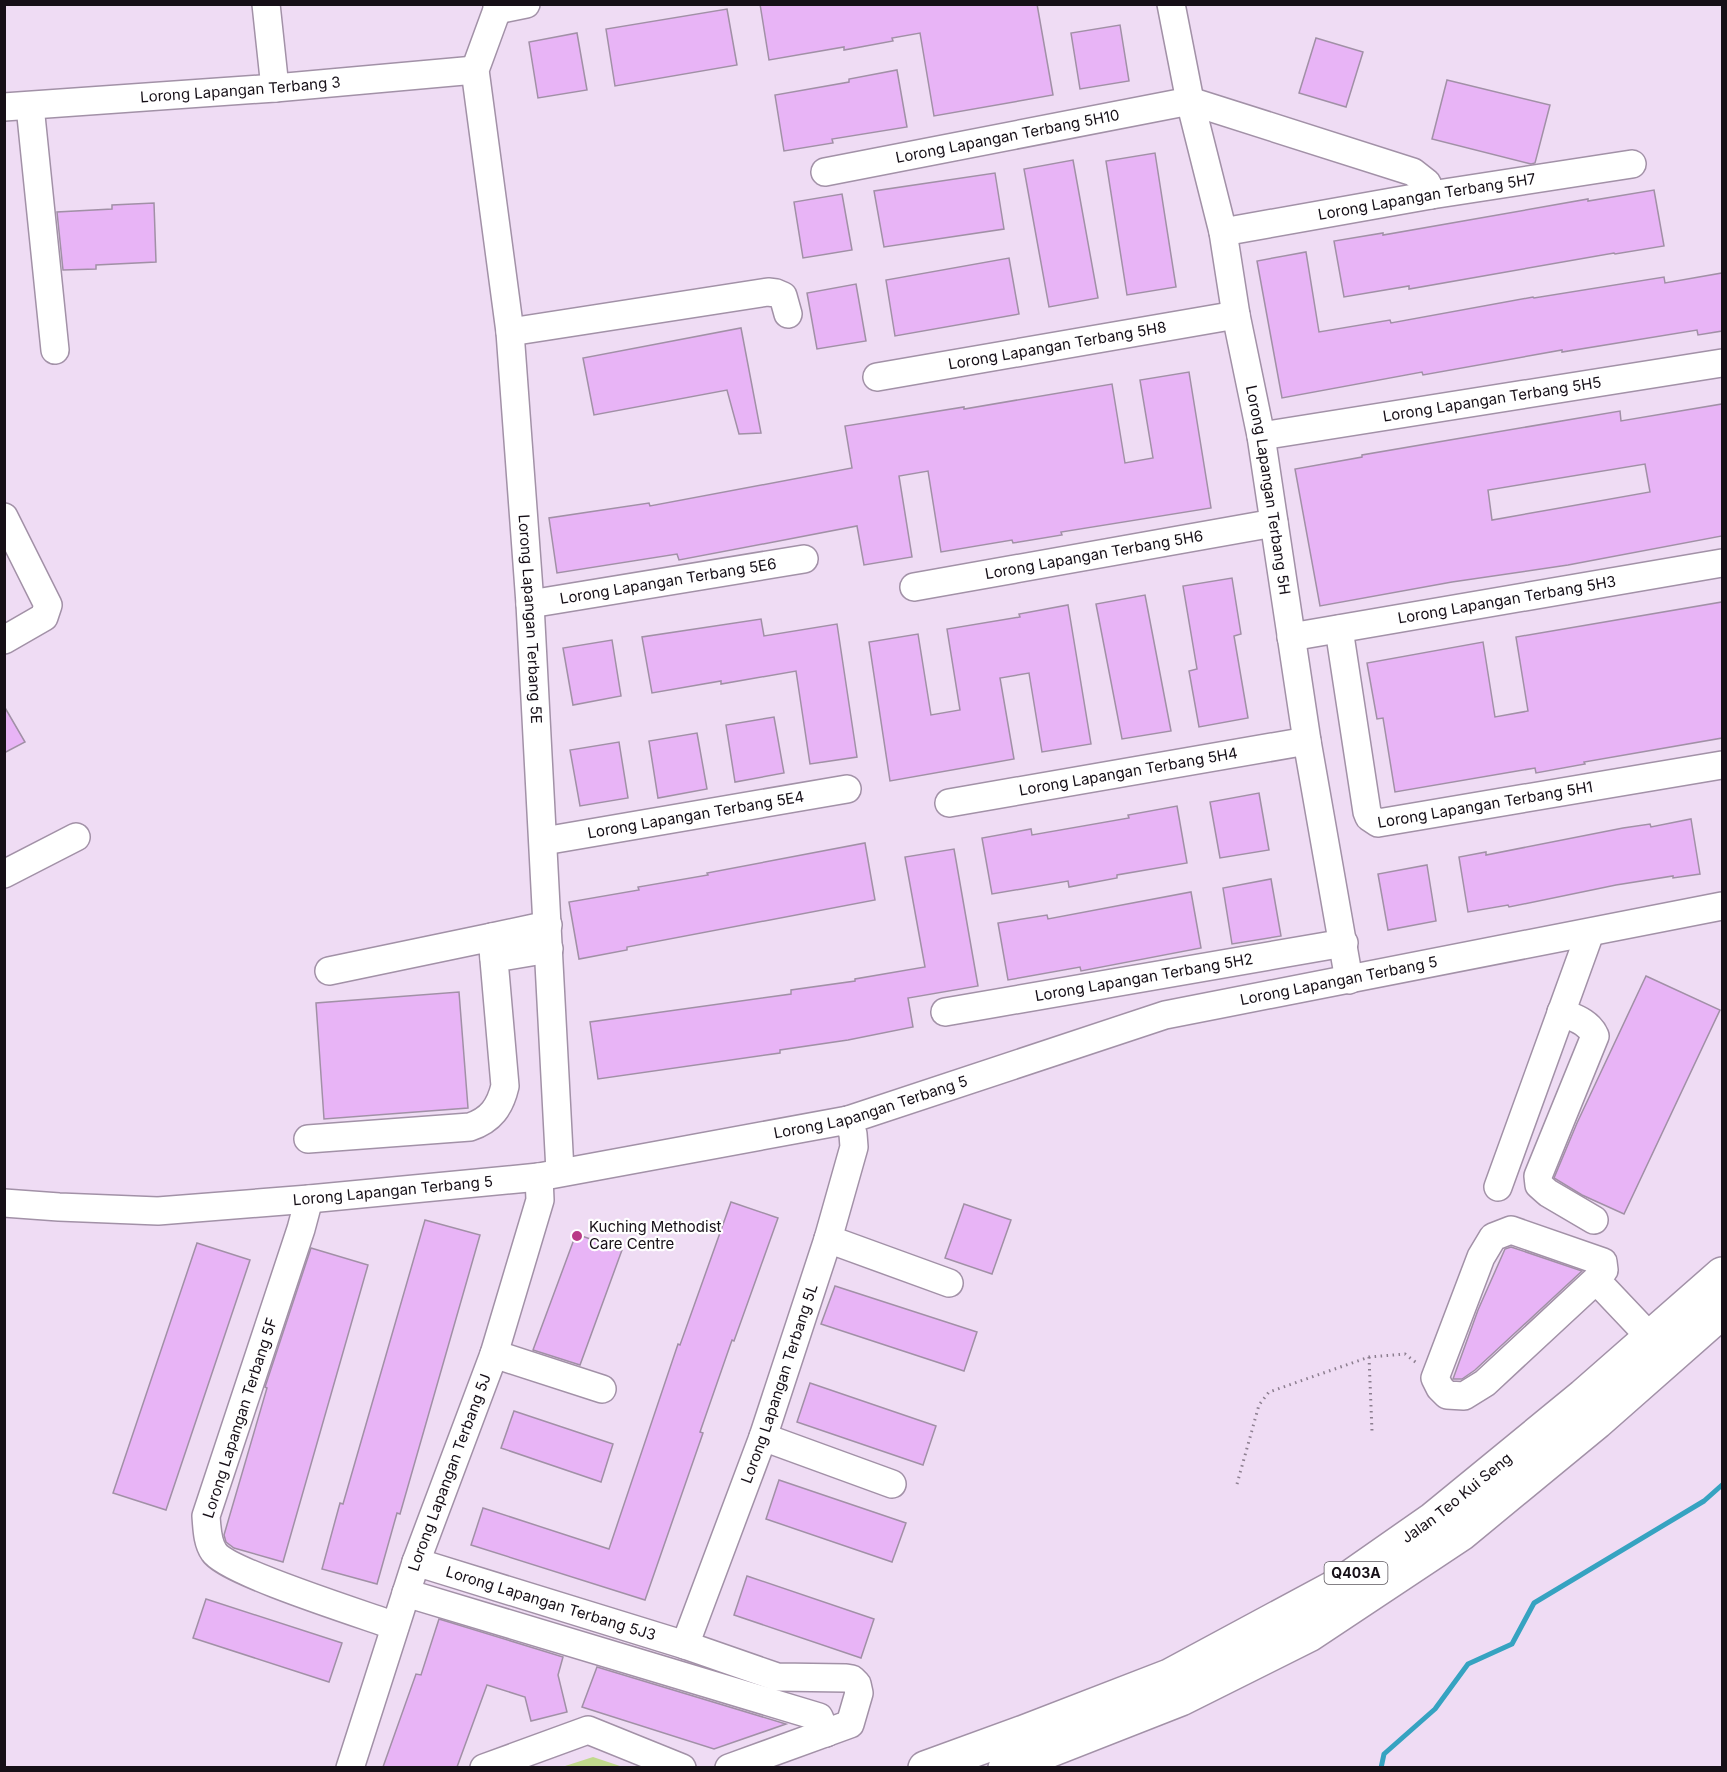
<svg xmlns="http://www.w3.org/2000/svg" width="1727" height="1772" font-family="Inter,sans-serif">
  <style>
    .green { fill: #c1da8d }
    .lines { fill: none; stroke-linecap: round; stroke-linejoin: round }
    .stream { stroke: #36a3c1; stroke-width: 5 }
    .building { fill: #e8b4f6; stroke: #a190a6; stroke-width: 1.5; fill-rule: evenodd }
    .minor-casing { stroke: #a291a7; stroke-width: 30 }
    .highway-casing { stroke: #a291a7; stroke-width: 36 }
    .path { stroke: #8c7e8f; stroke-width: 3; stroke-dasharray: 1.5 4.5; stroke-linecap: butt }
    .minor { stroke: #fff; stroke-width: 27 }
    .highway { stroke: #fff; stroke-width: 33 }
    .poi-dot { fill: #b93a87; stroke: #fff; stroke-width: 2 }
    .labels { text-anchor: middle; stroke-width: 4.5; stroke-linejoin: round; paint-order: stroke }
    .shield { fill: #fff; stroke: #5c575d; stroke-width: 1.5 }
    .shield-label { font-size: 14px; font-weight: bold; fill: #160f17 }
    .street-label { font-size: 15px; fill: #160f17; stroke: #fff }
    .poi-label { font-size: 15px; fill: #160f17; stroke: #fff; text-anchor: start }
  </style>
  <rect width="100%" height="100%" fill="#efdcf4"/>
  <path class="green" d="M593,1757l30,10h-61z"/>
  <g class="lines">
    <path class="stream" d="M1381,1768l3,-14 51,-45 33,-45 44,-20 22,-41 170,-102 18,-16"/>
  </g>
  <g class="building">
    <path d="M760,4h277l16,91 -119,21 -14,-83 -28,5 1,3 -49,9v-3l-75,13z"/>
    <path d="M727,9l10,56 -122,21 -9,-57z"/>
    <path d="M1120,25l9,56 -49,8 -9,-56z"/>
    <path d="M577,33l10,57 -49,8 -9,-56z"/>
    <path d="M1316,38l47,14 -17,55 -47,-14z"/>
    <path d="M897,70l10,57 -75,12 1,4 -49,8 -9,-56 74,-13v-3z"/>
    <path d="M1447,80l103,25 -15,58 -4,1 -99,-25z"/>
    <path d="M1155,153l21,134 -49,8 -21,-134z"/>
    <path d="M1073,160l25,138 -49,9 -25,-138z"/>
    <path d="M995,173l9,56 -120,18 -10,-56z"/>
    <path d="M1654,190l10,56 -49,8 -1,-1 -205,36v-3l-65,11 -10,-56 49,-8v2l205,-36v2z"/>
    <path d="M842,194l10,56 -49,8 -9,-56z"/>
    <path d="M154,203l2,59 -60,3v4l-33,1 -6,-58 55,-3v-4z"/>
    <path d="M1306,252l13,80 71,-12 1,3 142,-26 1,1 130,-21 1,6 57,-10v58l-24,4 -1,-5 -135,22v-2l-139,25 -1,-3 -140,26 -25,-137z"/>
    <path d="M1009,258l10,56 -124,22 -9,-56z"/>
    <path d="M856,284l10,57 -49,8 -10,-56z"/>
    <path d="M741,328l20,105 -22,1 -12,-44 -133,25 -11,-57z"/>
    <path d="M1189,372l22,136 -150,24 1,3 -49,8 -1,-3 -71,12 -13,-81 -29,5 13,81 -48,8 -7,-39 -178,34 -2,-6 -120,19 -8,-55 100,-15 1,3 202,-38 -7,-42 119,-19v2l148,-25 13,79 28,-5 -13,-78z"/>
    <path d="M1722,404v132l-154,29 -116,17 -132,24 -25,-137 67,-12v-2l258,-44 1,10zM1645,464l5,28 -158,28 -4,-30z"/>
    <path d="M1232,578l9,56 -7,2 14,82 -49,9 -10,-56 8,-2 -14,-83z"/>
    <path d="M1145,595l26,136 -49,8 -26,-135z"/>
    <path d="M1722,602v136l-138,24 1,2 -49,9 -1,-5 -140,24 -12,-74 -6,1 -10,-56 116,-21 12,75 33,-6 -12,-74z"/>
    <path d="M1068,605l23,139 -49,8 -13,-79 -29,5 14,81 -124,22 -21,-139 49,-8 13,81 29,-5 -13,-81 73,-12 -1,-3z"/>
    <path d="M761,619l3,17 73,-12 20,133 -47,7 -14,-93 -75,13v-3l-69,12 -10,-56z"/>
    <path d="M612,640l9,56 -48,9 -10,-57z"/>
    <path d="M4,706l21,36 -21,11z"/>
    <path d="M774,717l10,56 -49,9 -9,-57z"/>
    <path d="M697,733l10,56 -49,9 -9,-57z"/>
    <path d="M619,742l9,56 -48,8 -10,-56z"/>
    <path d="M1259,793l10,57 -49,8 -10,-56z"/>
    <path d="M1177,806l10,57 -70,12v3l-48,9 -1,-6 -76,13 -10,-56 49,-9 1,6 97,-17 -1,-3z"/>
    <path d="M1691,819l9,55 -27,4v-2l-57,9 -107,22 -1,-2 -40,7 -9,-55 27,-5v3l137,-27 27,-4 1,3z"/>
    <path d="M865,843l10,57 -248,47v3l-48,9 -10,-57 70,-12 -1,-3 70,-12 -1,-2z"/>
    <path d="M954,849l24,137 -70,12 5,29 -65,13 -68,10v3l-182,26 -8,-57 201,-28v-4l64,-9v-2l70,-12 -20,-110z"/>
    <path d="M1427,865l9,56 -48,9 -10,-56z"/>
    <path d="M1271,879l10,57 -49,8 -9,-56z"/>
    <path d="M1191,892l10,56 -120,23 -1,-4 -72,13 -10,-57 49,-8 1,4z"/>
    <path d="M1646,976l74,34 -96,204 -42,-19 -28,-17 23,-55z"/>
    <path d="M459,992l9,116 -144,11 -8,-116z"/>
    <path d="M731,1202l47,16 -44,123 -2,-1 -32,92 3,1 -58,167 -174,-55 12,-37 126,41 69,-205 2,1z"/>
    <path d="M964,1204l47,16 -19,54 -47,-16z"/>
    <path d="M425,1220l55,15 -80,279 -3,-1 -20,71 -55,-15 18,-66 3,1z"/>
    <path d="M576,1234l46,16 -42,115 -47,-15z"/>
    <path d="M197,1243l53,17 -84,250 -53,-17z"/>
    <path d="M1511,1247l71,24 -107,99 -13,9h-9l25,-69 27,-61z"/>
    <path d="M311,1248l57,17 -85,297 -49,-14 -8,-6 -2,-7 43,-147 -2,-1z"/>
    <path d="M835,1286l142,46 -13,39 -143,-47z"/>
    <path d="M810,1383l126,43 -13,39 -126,-43z"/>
    <path d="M514,1411l99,33 -12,38 -100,-34z"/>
    <path d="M779,1480l127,43 -14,39 -126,-43z"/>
    <path d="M747,1576l127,43 -13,39 -127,-43z"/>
    <path d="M206,1599l136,44 -13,39 -136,-44z"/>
    <path d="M439,1619l124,38 -5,18 9,37 -36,9 -6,-24 -38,-12 -30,82h-74l33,-93 5,1z"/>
    <path d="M597,1667l189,57 -72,25 -132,-42z"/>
  </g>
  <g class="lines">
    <defs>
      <g id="minor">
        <path d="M266,4l9,84"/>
        <path id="s1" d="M497,4v6l-22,60 35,262 20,272 30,567"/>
        <path id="s2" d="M1171,4l19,97 33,131 13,83 25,121 46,305 42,239"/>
        <path d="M497,10l29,-6"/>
        <path d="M30,106l25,244"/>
        <path id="s3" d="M4,107l271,-19 200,-18"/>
        <path id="s4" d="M825,172l365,-71 223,71 14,11 4,12"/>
        <path id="s5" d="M1223,232l208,-37 201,-31"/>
        <path d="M510,332l258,-40 8,1 7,3 5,18"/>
        <path id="s6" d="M877,377l359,-62"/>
        <path id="s7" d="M1261,436l461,-73"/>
        <path d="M4,517l44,88 -4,12 -40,23"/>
        <path id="s8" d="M914,587l360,-64"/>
        <path id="s9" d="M530,604l274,-45"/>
        <path id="s10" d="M1339,629l28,183 2,5 9,6 344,-58"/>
        <path id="s11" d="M1291,637l431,-74"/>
        <path id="s12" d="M949,803l358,-62"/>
        <path id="s13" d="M544,841l303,-52"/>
        <path d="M4,874l72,-37"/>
        <path d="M492,937l56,-12"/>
        <path d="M494,958l55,-9"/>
        <path id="s14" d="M945,1012l399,-69"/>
        <path d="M1561,1012c14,6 28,10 34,24l-57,140 1,9 9,8 46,27"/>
        <path d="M308,1139l162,-12c21,-7 30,-20 35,-41l-13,-149 -163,34"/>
        <path d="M1498,1187l92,-254"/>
        <path d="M309,1199l-8,30 -95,287c1,12 1,26 8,36 13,20 151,63 181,74"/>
        <path id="s15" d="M4,1203l55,4 99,4 151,-12 230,-22 309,-57 317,-105 557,-109"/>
        <path d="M828,1239l121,44"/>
        <path d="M1596,1280l-111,103 -21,13 -17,-1 -7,-7 -5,-10 46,-121 12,-20 18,-7 92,32 1,8 -8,10 55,58"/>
        <path d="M494,1354l108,35"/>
        <path d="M763,1437l129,47"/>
        <path id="s16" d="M416,1562l269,83 92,32 69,1 6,1 5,5 2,9 -9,31 -121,44"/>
        <path d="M406,1593l413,124 7,16"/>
        <path id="s17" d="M685,1645l78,-208 65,-198 26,-92 -1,-13 -5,-14"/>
        <path id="s18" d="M350,1768l66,-206 78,-208 46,-154 -1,-23"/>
        <path d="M484,1768l104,-38 94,38"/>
      </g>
      <g id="highway">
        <path id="s19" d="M925,1768l99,-36 145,-56 171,-92 93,-65 150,-123 139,-122"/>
        <path d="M1005,1768l176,-69 128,-64 152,-101 136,-112 125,-110"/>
      </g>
    </defs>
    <use href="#minor" class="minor-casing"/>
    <use href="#highway" class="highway-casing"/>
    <g class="path">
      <path d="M1369,1357l3,74"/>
      <path d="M1237,1484l22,-79 10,-13 100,-35 36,-3 13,10"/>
    </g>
    <use href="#minor" class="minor"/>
    <use href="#highway" class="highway"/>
  </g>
  <circle class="poi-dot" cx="577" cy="1236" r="6"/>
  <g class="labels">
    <rect class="shield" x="1324.5" y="1562" width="63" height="22" rx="4.5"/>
    <g class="shield-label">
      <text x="1356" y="1578">Q403A</text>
    </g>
    <g class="street-label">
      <text dy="5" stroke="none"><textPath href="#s3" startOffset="237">Lorong Lapangan Terbang 3</textPath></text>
      <text dy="5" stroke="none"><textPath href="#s4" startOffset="186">Lorong Lapangan Terbang 5H10</textPath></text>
      <text dy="5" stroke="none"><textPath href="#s5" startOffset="207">Lorong Lapangan Terbang 5H7</textPath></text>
      <text dy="5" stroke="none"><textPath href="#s6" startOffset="183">Lorong Lapangan Terbang 5H8</textPath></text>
      <text dy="5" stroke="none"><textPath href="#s7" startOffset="234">Lorong Lapangan Terbang 5H5</textPath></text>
      <text dy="5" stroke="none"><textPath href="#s2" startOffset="496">Lorong Lapangan Terbang 5H</textPath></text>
      <text dy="5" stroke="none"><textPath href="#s8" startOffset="183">Lorong Lapangan Terbang 5H6</textPath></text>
      <text dy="5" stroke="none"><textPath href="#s9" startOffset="140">Lorong Lapangan Terbang 5E6</textPath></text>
      <text dy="5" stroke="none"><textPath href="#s11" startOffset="219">Lorong Lapangan Terbang 5H3</textPath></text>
      <text dy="5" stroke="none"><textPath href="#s1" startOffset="622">Lorong Lapangan Terbang 5E</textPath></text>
      <text dy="5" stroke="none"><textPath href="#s12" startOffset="182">Lorong Lapangan Terbang 5H4</textPath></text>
      <text dy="5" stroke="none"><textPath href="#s10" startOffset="310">Lorong Lapangan Terbang 5H1</textPath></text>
      <text dy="5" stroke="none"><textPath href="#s13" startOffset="154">Lorong Lapangan Terbang 5E4</textPath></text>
      <text dy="5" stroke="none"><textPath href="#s14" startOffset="202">Lorong Lapangan Terbang 5H2</textPath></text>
      <text dy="5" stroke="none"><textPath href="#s15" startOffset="1362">Lorong Lapangan Terbang 5</textPath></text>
      <text dy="5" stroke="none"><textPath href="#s15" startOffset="876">Lorong Lapangan Terbang 5</textPath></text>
      <text dy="5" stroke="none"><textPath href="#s15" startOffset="390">Lorong Lapangan Terbang 5</textPath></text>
      <text dy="5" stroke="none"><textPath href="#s17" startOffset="278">Lorong Lapangan Terbang 5L</textPath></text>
      <text transform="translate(240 1418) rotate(-72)" y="5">Lorong Lapangan Terbang 5F</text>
      <text dy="5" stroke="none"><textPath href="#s18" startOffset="312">Lorong Lapangan Terbang 5J</textPath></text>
      <text dy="5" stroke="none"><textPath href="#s19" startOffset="600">Jalan Teo Kui Seng</textPath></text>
      <text dy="5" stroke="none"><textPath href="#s16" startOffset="141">Lorong Lapangan Terbang 5J3</textPath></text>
    </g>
    <g class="poi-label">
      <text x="589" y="1232">Kuching Methodist<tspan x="589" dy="17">Care Centre</tspan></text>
    </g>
  </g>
  <rect width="1727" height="1772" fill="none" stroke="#160f17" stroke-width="12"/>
</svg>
